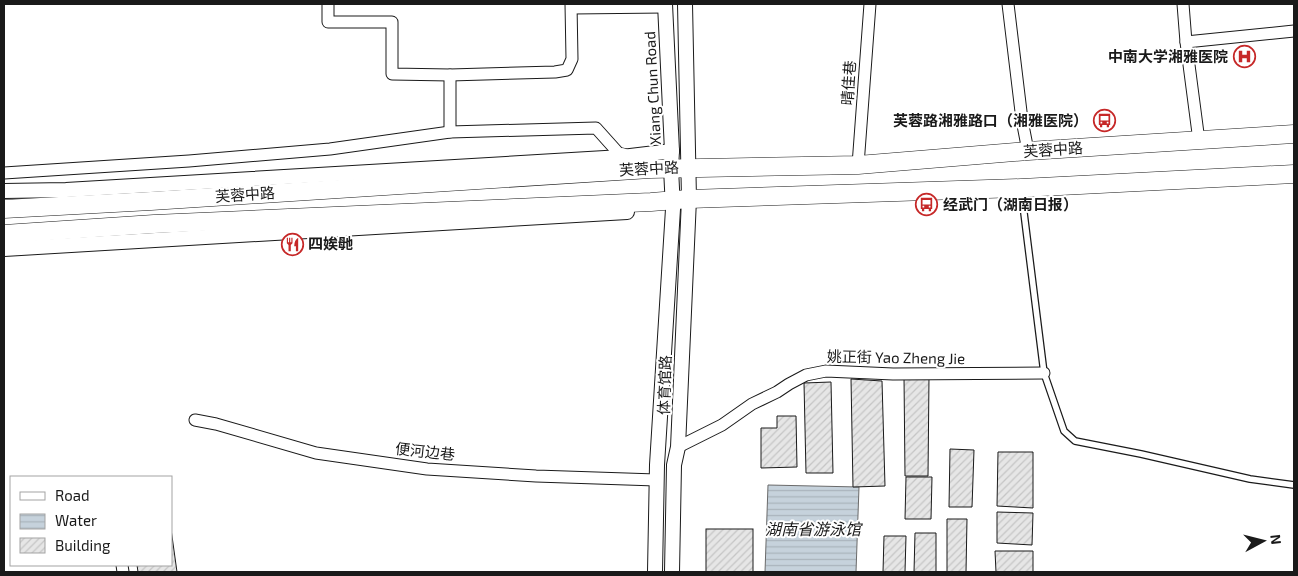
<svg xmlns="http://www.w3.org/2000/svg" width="1298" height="576" font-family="'Exo 2','Noto Sans SC',sans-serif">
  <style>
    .water { fill: url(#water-rules); stroke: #6a6a6a }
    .building { fill: url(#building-hatch); stroke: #1a1a1a }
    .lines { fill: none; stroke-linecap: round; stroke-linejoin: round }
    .service-casing { stroke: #1a1a1a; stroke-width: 8 }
    .minor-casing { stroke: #1a1a1a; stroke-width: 13 }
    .tertiary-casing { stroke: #1a1a1a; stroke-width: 16 }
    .primary-casing { stroke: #1a1a1a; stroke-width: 19 }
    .service { stroke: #fff; stroke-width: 5.5 }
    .minor { stroke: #fff; stroke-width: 11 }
    .tertiary { stroke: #fff; stroke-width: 14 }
    .primary { stroke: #fff; stroke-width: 18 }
    .labels { text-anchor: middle; stroke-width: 4; stroke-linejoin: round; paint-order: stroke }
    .poi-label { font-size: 15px; font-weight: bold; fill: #1a1a1a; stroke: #fff; text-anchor: end }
    .street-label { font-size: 15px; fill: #1a1a1a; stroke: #fff }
    .water-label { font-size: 16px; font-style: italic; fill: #1a1a1a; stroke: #fff }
  </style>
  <defs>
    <pattern id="water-rules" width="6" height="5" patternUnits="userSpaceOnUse" patternTransform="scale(1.25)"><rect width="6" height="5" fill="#c6d2dc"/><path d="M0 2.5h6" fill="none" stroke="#aab4bc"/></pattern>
    <pattern id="building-hatch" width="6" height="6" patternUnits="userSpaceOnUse" patternTransform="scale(1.25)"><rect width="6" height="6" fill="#e6e6e6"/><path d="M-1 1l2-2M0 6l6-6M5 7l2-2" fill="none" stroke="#c5c5c5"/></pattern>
  </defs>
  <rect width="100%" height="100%" fill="#fff"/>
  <path class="water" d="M768,485l91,2 -3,85h-91z"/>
  <g class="building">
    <path d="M904,377h25l-1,99h-23z"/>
    <path d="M851,379l31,2 3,105 -32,1z"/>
    <path d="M831,382l2,91h-27l-2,-90z"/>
    <path d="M777,416h19l1,51 -36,1v-40h16z"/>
    <path d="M950,449l24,1 -2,57h-23z"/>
    <path d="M998,452h35v56l-36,-2z"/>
    <path d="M906,477h26l-1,42h-26z"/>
    <path d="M997,512l36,1 -1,32 -35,-2z"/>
    <path d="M947,519h20l-1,53h-19z"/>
    <path d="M171,529l6,43h-39l-1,-7h34z"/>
    <rect x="706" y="529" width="47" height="43"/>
    <path d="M915,533h21v39h-22z"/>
    <path d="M884,536h22l-1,36h-22z"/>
    <path d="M995,551h38v21h-37z"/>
  </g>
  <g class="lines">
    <defs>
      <path id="service" d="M1021,189l23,184 20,58 11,10 66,13 109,25 44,6"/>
      <g id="minor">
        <path d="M328,4v18h64v52l58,1 105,-3 12,-2 5,-11 -1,-55"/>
        <path d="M1008,4l14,116 6,31"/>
        <path d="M1183,4l3,38 13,99"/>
        <path d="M572,8l93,-1"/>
        <path d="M1186,42l108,-11"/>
        <path d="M450,75v57"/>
        <path d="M858,165l12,-161"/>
        <path d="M4,173l185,-12 141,-12 120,-17 146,-4 26,29"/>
        <path d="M195,420l21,4 100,29 111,16 109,7 120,4"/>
        <path d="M678,447l44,-22 30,-21 25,-12 12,-8 17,-9 20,-4 67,3 151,-1"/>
        <path d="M122,565l1,7"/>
      </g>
      <g id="tertiary">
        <path d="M4,191l62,-1 556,-33 50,-6"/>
        <path d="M4,249l623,-37"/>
        <path d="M655,572l2,-107 16,-256 -2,-41 1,-17 -7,-147"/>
        <path d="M672,572l2,-107 4,-18 11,-248 -4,-195"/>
      </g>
      <g id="primary">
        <path d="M622,157l25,10"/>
        <path d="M4,209l147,-8 499,-32 208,-4 170,-14 266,-17"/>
        <path d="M4,234l150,-10 497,-22 38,-3 332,-11 273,-14"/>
      </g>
    </defs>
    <use href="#service" class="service-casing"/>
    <use href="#minor" class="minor-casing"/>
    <use href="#tertiary" class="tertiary-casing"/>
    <use href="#primary" class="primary-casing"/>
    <use href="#service" class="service"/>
    <use href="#minor" class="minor"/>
    <use href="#tertiary" class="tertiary"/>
    <use href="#primary" class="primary"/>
  </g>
  <defs>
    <symbol id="hospital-ring" viewBox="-11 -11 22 22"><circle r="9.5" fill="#fff" stroke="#c62828" stroke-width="1.5"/><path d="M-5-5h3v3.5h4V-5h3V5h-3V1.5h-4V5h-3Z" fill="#c62828"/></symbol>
    <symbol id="bus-ring" viewBox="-11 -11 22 22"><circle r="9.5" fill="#fff" stroke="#c62828" stroke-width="1.5"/><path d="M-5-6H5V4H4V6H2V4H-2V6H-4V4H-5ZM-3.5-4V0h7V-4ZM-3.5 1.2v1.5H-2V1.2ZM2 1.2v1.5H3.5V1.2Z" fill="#c62828"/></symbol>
    <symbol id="restaurant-ring" viewBox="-11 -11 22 22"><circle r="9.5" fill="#fff" stroke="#c62828" stroke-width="1.5"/><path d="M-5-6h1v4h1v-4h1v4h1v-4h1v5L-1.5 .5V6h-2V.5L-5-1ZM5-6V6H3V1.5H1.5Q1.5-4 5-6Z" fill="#c62828"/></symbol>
  </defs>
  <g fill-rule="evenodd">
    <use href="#hospital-ring" x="1232" y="44" width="25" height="25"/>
    <use href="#bus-ring" x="1092" y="108" width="25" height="25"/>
    <use href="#bus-ring" x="914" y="192" width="25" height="25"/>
    <use href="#restaurant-ring" x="280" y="232" width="25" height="25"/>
  </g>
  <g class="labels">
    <g class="poi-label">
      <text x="1228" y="62">中南大学湘雅医院</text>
      <text x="1088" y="126">芙蓉路湘雅路口（湘雅医院）</text>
      <text x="943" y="210" text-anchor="start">经武门（湖南日报）</text>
      <text x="308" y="249" text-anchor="start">四娭毑</text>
    </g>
    <g class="street-label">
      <text transform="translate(849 83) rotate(-86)" y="5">晴佳巷</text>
      <text transform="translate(653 88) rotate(-93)" y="5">Xiang Chun Road</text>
      <text transform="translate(1053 150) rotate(-4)" y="5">芙蓉中路</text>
      <text transform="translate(649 169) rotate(-3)" y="5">芙蓉中路</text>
      <text transform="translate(245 195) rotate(-4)" y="5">芙蓉中路</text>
      <text transform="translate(896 358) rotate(1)" y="5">姚正街 Yao Zheng Jie</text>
      <text transform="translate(665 385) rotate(-88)" y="5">体育馆路</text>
      <text transform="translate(425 452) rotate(6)" y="5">便河边巷</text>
    </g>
    <g class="water-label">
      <text x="813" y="535">湖南省游泳馆</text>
    </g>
  </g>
  <rect width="1298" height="576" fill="none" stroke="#1a1a1a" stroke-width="10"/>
  <rect x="10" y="476" width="162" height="90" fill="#ffffff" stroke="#a3a3a3"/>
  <rect x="20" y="492" width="25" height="8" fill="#ffffff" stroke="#a3a3a3"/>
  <text x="55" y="501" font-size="15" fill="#1a1a1a">Road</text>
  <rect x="20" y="514" width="25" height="15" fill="url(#water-rules)" stroke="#a3a3a3"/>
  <text x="55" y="526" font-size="15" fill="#1a1a1a">Water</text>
  <rect x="20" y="538" width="25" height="15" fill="url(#building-hatch)" stroke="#a3a3a3"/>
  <text x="55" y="551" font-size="15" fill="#1a1a1a">Building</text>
  <g transform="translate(1263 541) rotate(83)" stroke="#ffffff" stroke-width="4" paint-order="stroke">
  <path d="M0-4L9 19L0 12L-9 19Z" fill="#1a1a1a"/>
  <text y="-8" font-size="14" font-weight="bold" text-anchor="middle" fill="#1a1a1a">N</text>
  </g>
</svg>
